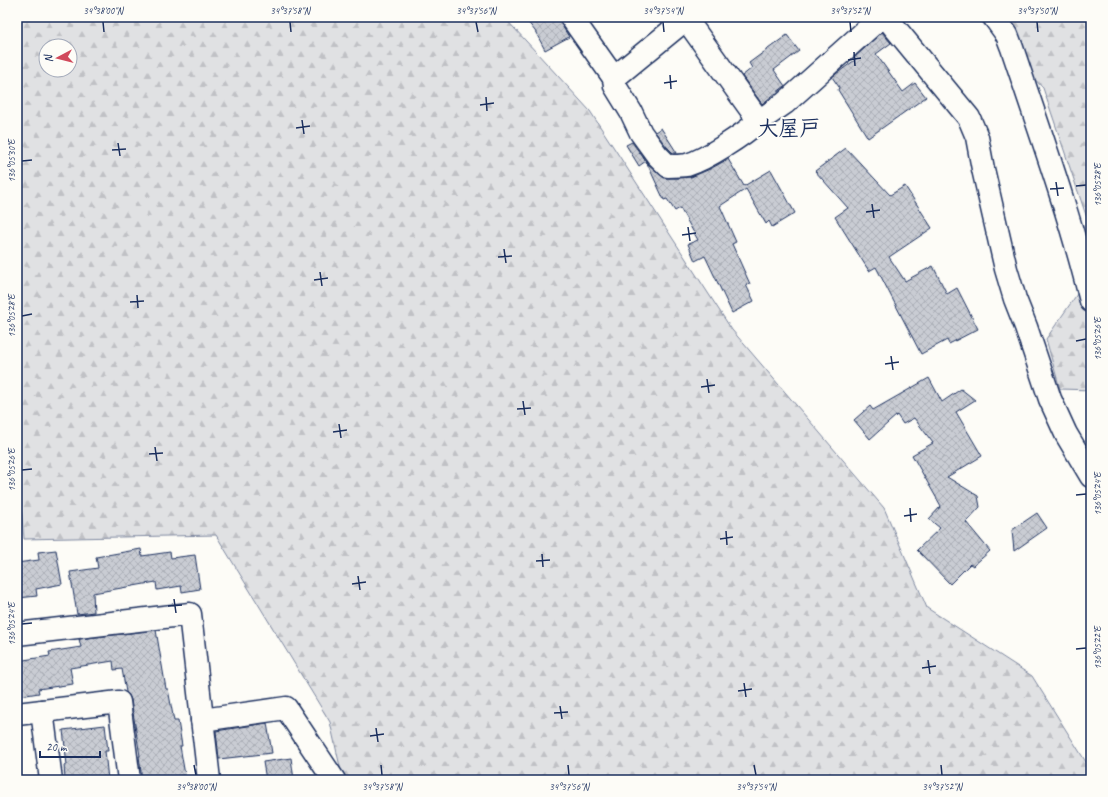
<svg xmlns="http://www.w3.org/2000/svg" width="1108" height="797" font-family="Caveat,'Klee One',sans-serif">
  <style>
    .forest { fill: url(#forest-firs); stroke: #7e88a0; fill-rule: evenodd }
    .building { fill: url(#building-cross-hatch); stroke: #1b2f5e }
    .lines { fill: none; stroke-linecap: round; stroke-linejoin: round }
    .minor-casing { stroke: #1b2f5e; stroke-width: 25 }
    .minor { stroke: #fdfcf7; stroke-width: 22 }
    .ticks { fill: none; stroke: #1b2f5e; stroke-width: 1.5 }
    .labels { text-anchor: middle; stroke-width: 4; stroke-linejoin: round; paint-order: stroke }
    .quarter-label { font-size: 21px; font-weight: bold; fill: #1b2f5e; stroke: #fdfcf7 }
    .neatline { fill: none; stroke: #1b2f5e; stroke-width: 1.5 }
    .ticks-label { font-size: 10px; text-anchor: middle; fill: #1b2f5e }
  </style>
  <defs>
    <pattern id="forest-firs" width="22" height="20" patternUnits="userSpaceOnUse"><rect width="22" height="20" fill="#e0e1e3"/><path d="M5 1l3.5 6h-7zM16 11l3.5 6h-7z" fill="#c0c1c5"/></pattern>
    <pattern id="building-cross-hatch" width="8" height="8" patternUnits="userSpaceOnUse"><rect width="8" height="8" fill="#c9ccd3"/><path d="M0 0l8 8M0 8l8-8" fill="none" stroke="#acb0b8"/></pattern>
  </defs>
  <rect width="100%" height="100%" fill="#fdfcf7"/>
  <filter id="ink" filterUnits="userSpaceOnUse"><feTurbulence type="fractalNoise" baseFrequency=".025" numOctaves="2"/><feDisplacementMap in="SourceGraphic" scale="8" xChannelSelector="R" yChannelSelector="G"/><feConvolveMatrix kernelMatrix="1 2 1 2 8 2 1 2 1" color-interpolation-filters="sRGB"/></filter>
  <g filter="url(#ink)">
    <g class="forest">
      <path d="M17,17h487l86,94 142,219 152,178 43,100 105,68 59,94v10h-748l-13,-58 -114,-187 -192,4 -7,-79zM46,46h24v24h-24z"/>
      <path d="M977,17h114v213l-48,-142z"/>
      <path d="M1091,274v116l-31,-1 -14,-50z"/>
    </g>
    <g class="building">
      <path d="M524,17h35l2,7 8,13 -24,13 -10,-19z"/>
      <path d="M882,32l9,11 -15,11 27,38 12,-9 11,14 -58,41 -30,-48 1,-3 -7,-10 23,-17 -1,-2z"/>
      <path d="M787,35l12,16 -25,19 11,16 -23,18 -20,-28 10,-8 -3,-5z"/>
      <path d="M661,128l16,25h-4l-6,-6 -12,-15z"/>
      <path d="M632,142l16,22 16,14h14l13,-1 19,-8 18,-10 16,27 27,-16 24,43 -23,14 -3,-6 -3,3 -20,-35 -26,17 16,36 -4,2 18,40 -4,1 8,16 -22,12 -27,-57 -10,5 -7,-17 10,-4 -18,-32 -5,3 -8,-12 -3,1 -18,-39 -7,5 -13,-21z"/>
      <path d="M846,148l44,47 15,-9 27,42 -43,29 16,24 28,-15 14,28 10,-6 21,41 -29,15 -2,-4 -26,14 -45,-87 -7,4 -34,-54 13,-9 -33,-37z"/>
      <path d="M929,378l13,24 19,-13 14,11 -19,12 26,44 -35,21 31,19 2,11 -14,15 24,29 -17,15 -3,-2 -20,20 -33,-34 23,-22 -11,-9 12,-13 -29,-51 21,-12 -19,-25 -11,6 -6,-9 -27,24 -16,-19 16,-14 3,4z"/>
      <path d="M1037,513l10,15 -33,23 -2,-21z"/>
      <path d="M141,549l1,7 28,-4 1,6 24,-3 5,34 -18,3 -1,-6 -24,4 -1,-8 -63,11 1,19 -17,2 -7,-42 28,-4 -2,-11z"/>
      <path d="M56,550l6,34 -26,5 1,7 -19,2 -1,-8v-27l22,-3 -1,-8z"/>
      <path d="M156,630l10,59h2l6,32h4l4,25h-2l5,29 -30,5h-13l-3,-24h1l-9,-56 -2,-5 -3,-3 -4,-23 -8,1 -1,-9 -43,7 3,16 -35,5 1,4 -19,3 -3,-21v-14l33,-5 -1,-4 32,-5 -2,-8z"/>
      <path d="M267,723l5,30 -53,6 -3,-28z"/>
      <path d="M105,725l3,26h-3l3,29h-43l-1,-15h3l-4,-35z"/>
      <path d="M291,758l3,22h-28l-3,-18z"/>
    </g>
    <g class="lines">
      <defs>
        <g id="minor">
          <path d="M571,17l43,61 72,-59 73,102 26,-18 96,-86"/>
          <path d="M886,17l83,101 8,19 6,32 23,100 9,30 11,28 24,72 16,35 25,42"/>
          <path d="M994,17l13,18 5,13c28,84 58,167 79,253"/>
          <path d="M614,78l1,8 16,26 10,21 16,22 11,11c6,0 13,0 19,-1 20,-6 56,-30 72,-44"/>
          <path d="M17,634l173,-20 19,166"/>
          <path d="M42,711l9,69"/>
          <path d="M17,714l102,-12 10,78"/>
          <path d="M202,720l84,-12 48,72"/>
        </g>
      </defs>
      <use href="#minor" class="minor-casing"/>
      <use href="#minor" class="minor"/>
    </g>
  </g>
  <path class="ticks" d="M103,22l1,10M290,22l1,10M476,22l2,10M663,22l1,10M850,22l1,10M1037,22l1,10M854,52l1,14M848,60l13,-2M670,75l1,14M664,83l13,-2M486,97l1,14M480,105l14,-2M302,120l2,14M296,128l14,-2M118,143l2,13M112,150l14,-1M22,161l10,-1M1056,182l2,14M1076,186l10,-1M1050,189l14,-1M872,204l2,14M866,212l14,-2M688,227l2,14M682,235l14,-2M504,249l2,14M498,257l14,-1M320,272l2,14M314,280l14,-2M137,295l1,13M130,302l14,-1M22,316l10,-2M1076,341l10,-2M891,356l2,14M885,364l14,-2M707,379l2,14M701,387l14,-2M523,401l2,14M517,409l14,-1M339,424l2,14M333,432l14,-2M155,447l2,14M149,454l14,-1M22,470l10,-1M1076,495l10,-1M910,508l1,14M904,516l13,-2M726,531l1,14M720,539l13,-2M542,554l1,13M536,561l14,-1M358,576l2,14M352,584l14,-2M174,599l2,14M168,606l14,-1M22,624l10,-1M1076,649l10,-1M928,660l2,14M922,668l14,-2M744,683l2,14M738,691l14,-2M560,706l2,13M554,713l14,-1M376,728l2,14M370,736l14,-2M194,765l2,10M381,765l1,10M568,765l1,10M754,765l2,10M941,765l1,10"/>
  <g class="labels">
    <g class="quarter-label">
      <text x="789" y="135">大屋戸</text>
    </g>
  </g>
  <rect width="1108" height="797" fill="none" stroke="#fdfcf7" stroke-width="44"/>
  <g transform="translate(58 58) rotate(263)"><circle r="19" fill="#fdfcf7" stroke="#a3aaba"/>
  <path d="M0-3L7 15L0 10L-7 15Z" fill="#d1495b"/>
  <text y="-6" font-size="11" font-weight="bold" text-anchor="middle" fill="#1b2f5e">N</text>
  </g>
  <path d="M40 751v6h60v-6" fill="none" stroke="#1b2f5e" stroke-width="2"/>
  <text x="46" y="751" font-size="12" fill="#1b2f5e" stroke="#fdfcf7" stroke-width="3" paint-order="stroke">20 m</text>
  <rect x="22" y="22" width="1064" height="753" class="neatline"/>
  <g class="ticks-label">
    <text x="103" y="14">34°38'00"N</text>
    <text x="290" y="14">34°37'58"N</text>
    <text x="476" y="14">34°37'56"N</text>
    <text x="663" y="14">34°37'54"N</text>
    <text x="850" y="14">34°37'52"N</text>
    <text x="1037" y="14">34°37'50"N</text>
    <text transform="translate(11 161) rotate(-90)" y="4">136°05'30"E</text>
    <text transform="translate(1097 185) rotate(-90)" y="4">136°05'28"E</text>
    <text transform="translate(11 316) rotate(-90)" y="4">136°05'28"E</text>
    <text transform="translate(1097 339) rotate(-90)" y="4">136°05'26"E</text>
    <text transform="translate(11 470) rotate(-90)" y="4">136°05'26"E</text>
    <text transform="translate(1097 494) rotate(-90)" y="4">136°05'24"E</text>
    <text transform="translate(11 624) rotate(-90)" y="4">136°05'24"E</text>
    <text transform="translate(1097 648) rotate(-90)" y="4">136°05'22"E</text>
    <text x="196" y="790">34°38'00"N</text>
    <text x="382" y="790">34°37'58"N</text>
    <text x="569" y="790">34°37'56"N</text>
    <text x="756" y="790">34°37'54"N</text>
    <text x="942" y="790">34°37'52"N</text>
  </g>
</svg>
